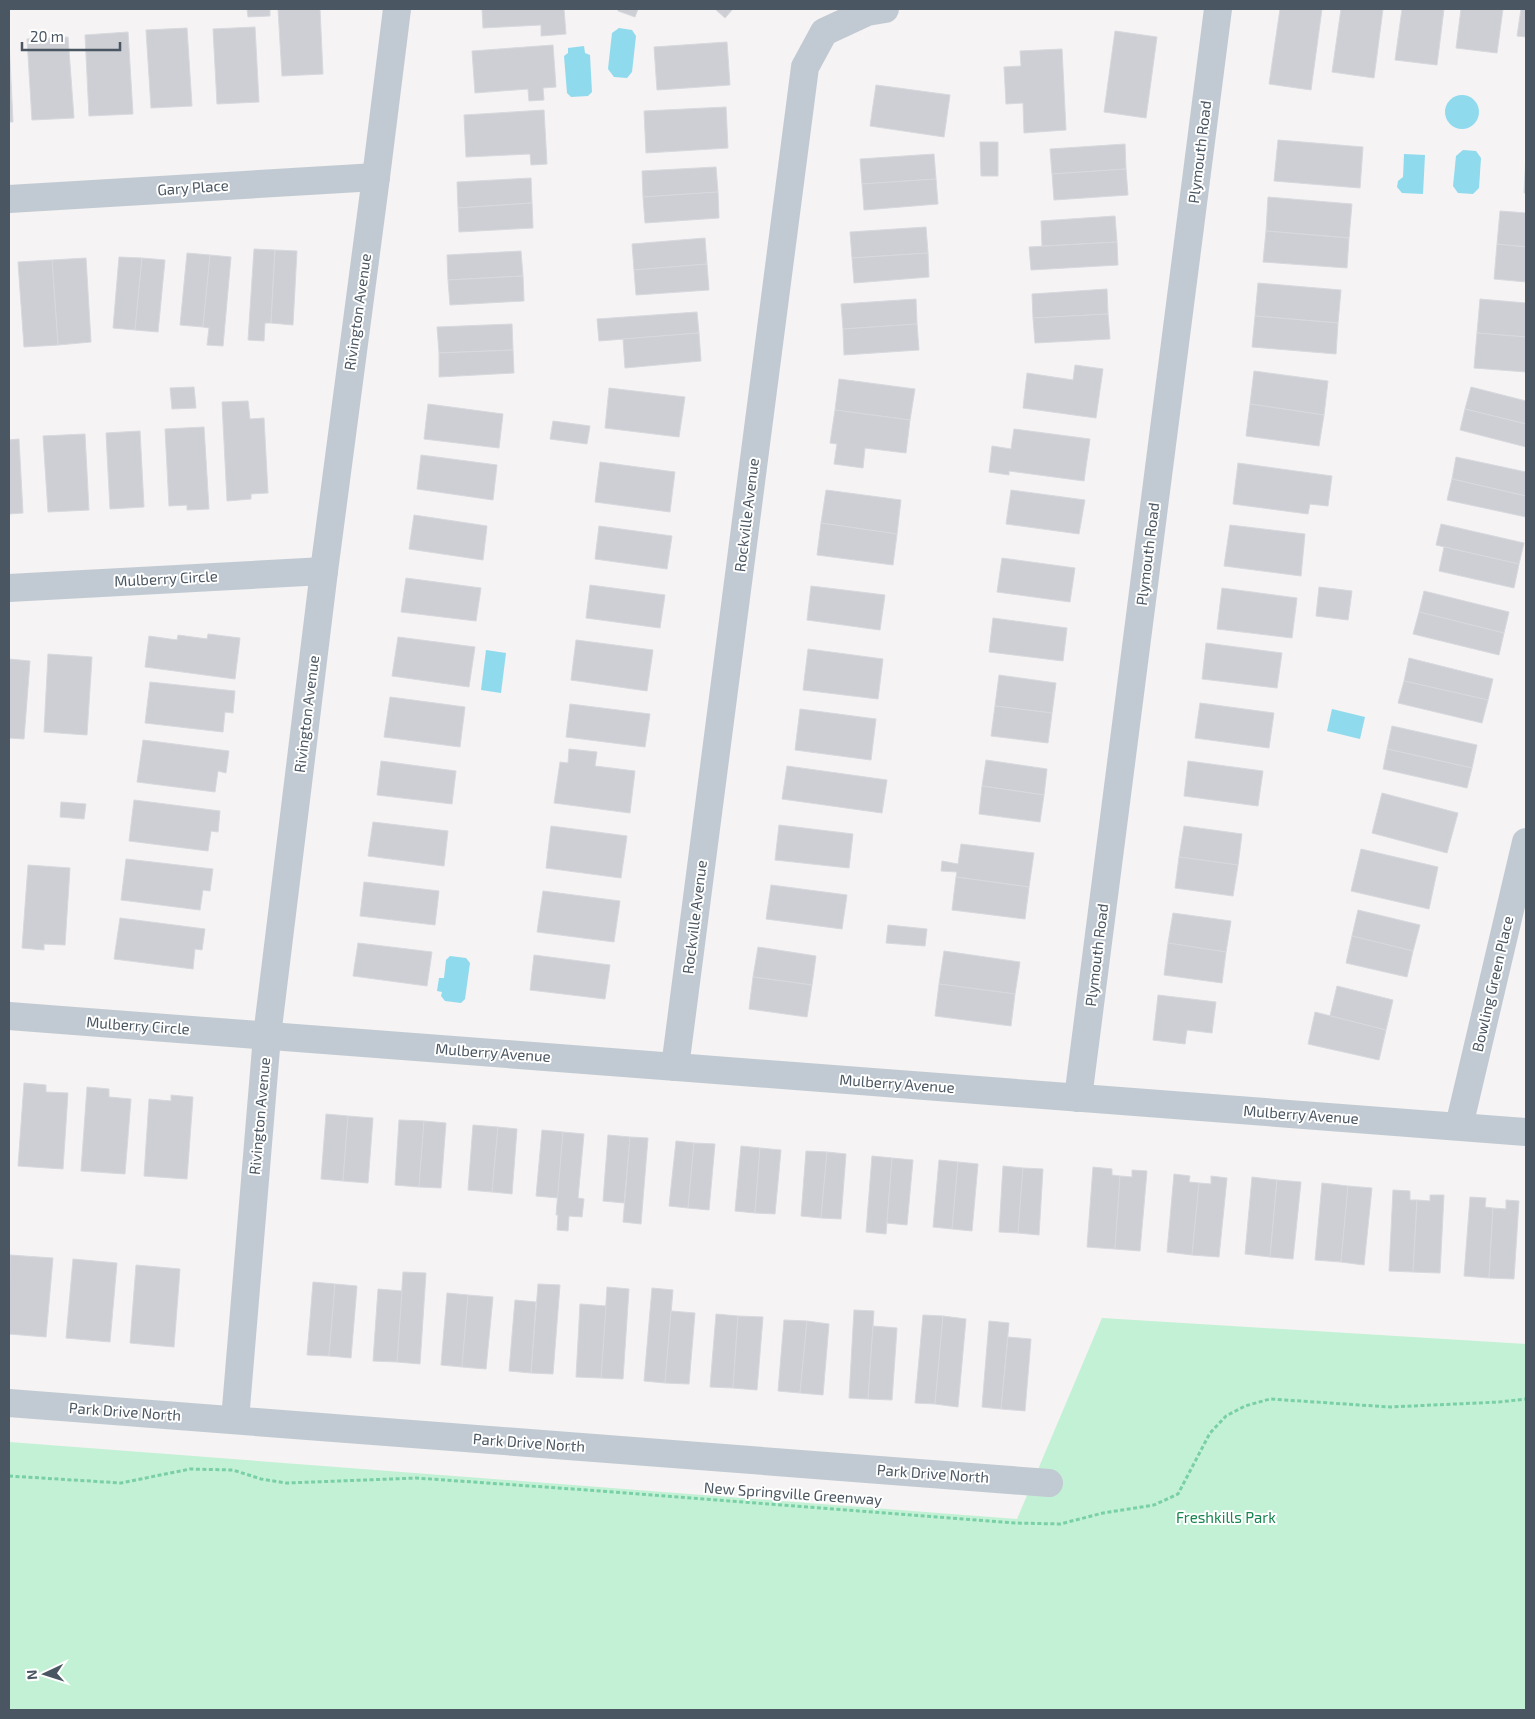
<svg xmlns="http://www.w3.org/2000/svg" width="1535" height="1719" font-family="'Exo 2',sans-serif">
  <style>
    .green { fill: #c3f1d5 }
    .water { fill: #90daee }
    .building { fill: #cdcfd5; stroke: #d7d9de }
    .lines { fill: none; stroke-linecap: round; stroke-linejoin: round }
    .path { stroke: #7ad0a6; stroke-width: 3; stroke-dasharray: 4 2.5; stroke-linecap: butt }
    .street { stroke: #c1cad2; stroke-width: 28 }
    .labels { text-anchor: middle; stroke-width: 4; stroke-linejoin: round; paint-order: stroke }
    .street-label { font-size: 15px; fill: #4a5661; stroke: #fff }
    .park-label { font-size: 15px; fill: #17864f; stroke: #fff }
  </style>
  <rect width="100%" height="100%" fill="#f5f3f3"/>
  <path class="green" d="M1102,1318l424,26v366h-1517v-268l1008,77z"/>
  <g class="water">
    <path d="M619,28l13,2 4,6 -4,36 -5,6 -13,-1 -6,-8 4,-36z"/>
    <path d="M584,46l1,7 5,2 2,37 -4,4 -17,1 -4,-4 -3,-37 4,-3v-5z"/>
    <circle cx="1462" cy="112" r="17"/>
    <path d="M1463,150l13,1 5,7 -2,30 -6,6 -15,-1 -5,-7 3,-30z"/>
    <path d="M1404,154l21,1 -2,39 -21,-1 -5,-6 1,-6 5,-4z"/>
    <path d="M486,650l20,3 -5,40 -20,-3z"/>
    <path d="M1332,709l33,8 -5,22 -33,-8z"/>
    <path d="M450,956l16,2 4,5 -5,36 -4,4 -16,-2 -4,-5 1,-4 -5,-1 2,-13h5l2,-18z"/>
  </g>
  <g class="building">
    <path d="M247,9h23v7l-22,1z"/>
    <path d="M278,9h42l3,65 -41,2z"/>
    <path d="M482,9h82l2,25 -25,2v-11l-58,3z"/>
    <path d="M618,9h20l-3,8 -17,-6z"/>
    <path d="M715,9h18l-8,9z"/>
    <path d="M1280,9h42l-11,81 -42,-6z"/>
    <path d="M1341,9h42l-9,69 -42,-6z"/>
    <path d="M1402,9h42l-7,56 -42,-5z"/>
    <path d="M1461,9h42l-6,44 -41,-5z"/>
    <path d="M1521,9h5v28l-9,-1z"/>
    <path d="M255,27l4,75 -42,2 -4,-75z"/>
    <path d="M187,28l5,78 -41,2 -5,-78z"/>
    <path d="M1115,31l42,6 -11,81 -42,-6z"/>
    <path d="M128,32l5,82 -44,2 -4,-81z"/>
    <path d="M68,37l6,81 -42,2 -5,-81z"/>
    <path d="M9,41l4,81h-4z"/>
    <path d="M727,42l3,43 -73,5 -3,-43z"/>
    <path d="M553,45l3,42 -13,1 1,12 -15,1 -1,-12 -53,4 -3,-42z"/>
    <path d="M1062,49l4,81 -42,3 -1,-30 -17,1 -2,-37 17,-1 -1,-15z"/>
    <path d="M876,85l74,10 -6,42 -74,-11z"/>
    <path d="M726,107l2,41 -82,5 -2,-42z"/>
    <path d="M544,110l3,54 -16,1 -1,-11 -64,3 -2,-42z"/>
    <path d="M1278,140l85,7 -3,41 -86,-7z"/>
    <path d="M980,142h18v34h-17z"/>
    <path d="M1125,144l1,25 -74,5 -2,-25z"/>
    <path d="M934,154l2,25 -74,5 -2,-25z"/>
    <path d="M1526,154v39h-2z"/>
    <path d="M716,167l2,25 -75,5 -1,-26z"/>
    <path d="M1126,169l2,26 -74,5 -2,-26z"/>
    <path d="M531,178l1,25 -74,5 -1,-26z"/>
    <path d="M936,179l2,25 -74,6 -2,-26z"/>
    <path d="M718,192l1,26 -74,5 -2,-26z"/>
    <path d="M1268,197l84,7 -3,34 -83,-7z"/>
    <path d="M532,203l1,25 -74,4 -1,-24z"/>
    <path d="M1500,211l26,2v34l-29,-3z"/>
    <path d="M1115,216l2,26 -75,4 -1,-25z"/>
    <path d="M926,227l2,26 -76,5 -2,-26z"/>
    <path d="M1266,231l83,7 -2,30 -84,-6z"/>
    <path d="M705,238l2,26 -73,6 -2,-26z"/>
    <path d="M1117,242l1,23 -87,5 -2,-23z"/>
    <path d="M1497,244l29,3v35l-32,-3z"/>
    <path d="M254,249l21,1 -4,73h-6l-1,18 -16,-1z"/>
    <path d="M275,250l22,1 -4,74 -22,-2z"/>
    <path d="M521,251l2,25 -75,4 -1,-25z"/>
    <path d="M187,253l23,2 -7,72 -23,-2z"/>
    <path d="M928,253l1,24 -75,6 -2,-25z"/>
    <path d="M210,255l21,2 -8,89 -16,-1 2,-17 -6,-1z"/>
    <path d="M119,257l23,1 -7,72 -22,-2z"/>
    <path d="M86,258l5,84 -33,3 -6,-85z"/>
    <path d="M142,258l23,2 -7,72 -23,-2z"/>
    <path d="M52,260l6,85 -34,2 -6,-85z"/>
    <path d="M707,264l2,26 -73,5 -2,-25z"/>
    <path d="M523,276l1,25 -74,4 -2,-25z"/>
    <path d="M1258,283l83,7 -3,33 -83,-7z"/>
    <path d="M1107,289l1,25 -75,4 -1,-24z"/>
    <path d="M916,299l1,25 -74,5 -2,-25z"/>
    <path d="M1480,299l46,4v34l-49,-4z"/>
    <path d="M697,312l2,21 -100,8 -2,-22z"/>
    <path d="M1108,314l2,25 -75,4 -2,-25z"/>
    <path d="M1255,316l83,7 -2,31 -84,-7z"/>
    <path d="M512,324l1,26 -74,3 -2,-26z"/>
    <path d="M917,324l2,26 -75,5 -1,-26z"/>
    <path d="M699,333l2,28 -76,7 -2,-29z"/>
    <path d="M1477,333l49,4v35l-52,-4z"/>
    <path d="M513,350l1,23 -75,4v-24z"/>
    <path d="M1075,365l28,4 -7,49 -73,-10 4,-35 46,7z"/>
    <path d="M1254,371l74,10 -4,34 -74,-11z"/>
    <path d="M839,379l76,10 -5,31 -75,-10z"/>
    <path d="M194,387l2,21 -24,1 -2,-21z"/>
    <path d="M1471,387l55,14v23l-61,-15z"/>
    <path d="M609,388l76,9 -6,40 -74,-9z"/>
    <path d="M248,401l2,18 14,-1 4,75 -17,1v5l-24,2 -5,-99z"/>
    <path d="M428,404l75,10 -4,34 -75,-9z"/>
    <path d="M1250,404l74,11 -5,31 -73,-10z"/>
    <path d="M1465,409l61,15v23l-66,-17z"/>
    <path d="M835,410l75,10 -4,33 -41,-5 -2,20 -29,-4 3,-20 -7,-1z"/>
    <path d="M553,421l37,5 -3,18 -37,-5z"/>
    <path d="M204,427l5,82 -22,1v-5l-18,1 -4,-77z"/>
    <path d="M1014,429l76,10 -6,42 -75,-10v4l-20,-3 3,-26 19,3z"/>
    <path d="M140,431l4,76 -34,2 -4,-76z"/>
    <path d="M85,434l4,76 -41,2 -5,-76z"/>
    <path d="M19,439l4,74 -14,1v-74z"/>
    <path d="M421,455l76,10 -4,35 -76,-11z"/>
    <path d="M1456,457l70,15v24l-74,-17z"/>
    <path d="M600,462l75,10 -5,40 -75,-10z"/>
    <path d="M1238,463l94,13 -4,30 -18,-2 -2,10 -75,-10z"/>
    <path d="M1452,479l74,17v21l-79,-17z"/>
    <path d="M826,490l75,10 -4,34 -76,-11z"/>
    <path d="M1011,490l74,10 -6,34 -73,-10z"/>
    <path d="M414,515l73,11 -4,34 -74,-11z"/>
    <path d="M821,523l76,11 -4,31 -76,-10z"/>
    <path d="M1441,524l83,19 -5,21 -83,-19z"/>
    <path d="M1230,525l75,9 -4,42 -77,-10z"/>
    <path d="M599,526l73,10 -5,33 -72,-10z"/>
    <path d="M1444,547l75,17 -5,24 -75,-17z"/>
    <path d="M1002,558l73,10 -5,34 -73,-10z"/>
    <path d="M406,578l75,10 -5,33 -75,-9z"/>
    <path d="M590,585l75,10 -5,33 -74,-10z"/>
    <path d="M811,586l74,9 -5,35 -73,-10z"/>
    <path d="M1319,587l33,4 -4,29 -32,-4z"/>
    <path d="M1222,588l75,10 -5,40 -75,-9z"/>
    <path d="M1424,591l85,21 -5,21 -85,-21z"/>
    <path d="M1419,612l85,21 -5,22 -86,-21z"/>
    <path d="M993,618l74,10 -4,33 -74,-9z"/>
    <path d="M208,634l32,4 -5,41 -90,-12 4,-31 28,4 1,-5 29,4z"/>
    <path d="M398,637l77,10 -6,40 -77,-11z"/>
    <path d="M576,640l77,10 -6,41 -76,-11z"/>
    <path d="M1206,643l76,10 -5,35 -75,-9z"/>
    <path d="M808,649l75,10 -5,40 -75,-9z"/>
    <path d="M48,654l44,3 -5,78 -43,-3z"/>
    <path d="M1409,658l84,21 -5,21 -84,-19z"/>
    <path d="M9,659l21,2 -6,78 -15,-1z"/>
    <path d="M999,675l57,8 -4,30 -57,-7z"/>
    <path d="M1404,681l84,19 -6,23 -84,-20z"/>
    <path d="M150,682l85,9 -2,22 -8,-1 -2,20 -78,-9z"/>
    <path d="M390,697l75,10 -5,40 -76,-10z"/>
    <path d="M1200,703l74,10 -5,35 -74,-10z"/>
    <path d="M570,704l80,10 -5,33 -79,-10z"/>
    <path d="M995,706l57,7 -4,30 -57,-7z"/>
    <path d="M800,709l76,10 -5,41 -76,-10z"/>
    <path d="M1392,726l85,19 -5,23 -85,-19z"/>
    <path d="M143,740l86,11 -3,22 -8,-2 -3,21 -78,-10z"/>
    <path d="M569,749l28,3 -2,14 40,5 -5,42 -76,-10 6,-41 8,1z"/>
    <path d="M1387,749l85,19 -5,20 -84,-19z"/>
    <path d="M986,760l61,9 -3,26 -62,-9z"/>
    <path d="M381,761l75,10 -4,33 -75,-9z"/>
    <path d="M1188,761l75,10 -5,35 -74,-10z"/>
    <path d="M787,766l100,14 -5,33 -100,-14z"/>
    <path d="M982,786l62,9 -4,27 -61,-8z"/>
    <path d="M1382,793l76,20 -11,40 -75,-20z"/>
    <path d="M134,800l86,11 -2,21 -7,-1 -3,20 -79,-10z"/>
    <path d="M61,802l25,2 -2,15 -24,-2z"/>
    <path d="M373,822l75,9 -4,35 -76,-10z"/>
    <path d="M779,825l74,9 -4,34 -74,-8z"/>
    <path d="M551,826l76,10 -6,42 -75,-10z"/>
    <path d="M1184,826l58,8 -4,31 -59,-8z"/>
    <path d="M961,844l73,9 -5,34 -73,-10 1,-5 -16,-1 1,-10 16,3z"/>
    <path d="M1361,849l77,18 -9,42 -78,-18z"/>
    <path d="M1179,857l59,8 -5,31 -58,-8z"/>
    <path d="M126,859l87,10 -3,22 -7,-1 -3,20 -79,-10z"/>
    <path d="M28,865l42,3 -5,77 -21,-1v6l-22,-2z"/>
    <path d="M956,877l73,10 -4,32 -73,-9z"/>
    <path d="M364,882l75,9 -4,34 -75,-9z"/>
    <path d="M771,885l76,10 -5,34 -76,-10z"/>
    <path d="M543,891l77,10 -6,41 -77,-10z"/>
    <path d="M1358,910l62,15 -7,26 -61,-15z"/>
    <path d="M1173,913l58,8 -5,31 -58,-9z"/>
    <path d="M120,918l85,11 -3,21 -7,-1 -2,20 -79,-10z"/>
    <path d="M888,925l39,4 -2,17 -39,-3z"/>
    <path d="M1352,936l61,15 -6,26 -61,-14z"/>
    <path d="M358,943l74,9 -5,34 -74,-10z"/>
    <path d="M1168,943l58,9 -4,31 -58,-8z"/>
    <path d="M758,947l58,9 -4,29 -59,-8z"/>
    <path d="M944,951l76,11 -5,32 -76,-10z"/>
    <path d="M534,955l76,10 -5,34 -75,-9z"/>
    <path d="M753,977l59,8 -5,32 -58,-8z"/>
    <path d="M939,984l76,10 -4,32 -76,-10z"/>
    <path d="M1337,986l56,14 -7,30 -56,-14z"/>
    <path d="M1158,995l58,7 -4,31 -25,-3 -2,14 -32,-4z"/>
    <path d="M1315,1012l71,18 -7,30 -71,-16z"/>
    <path d="M24,1083l22,2v7l22,1 -5,76 -45,-3z"/>
    <path d="M87,1087l22,2v8l22,2 -6,75 -44,-3z"/>
    <path d="M171,1095l22,2 -6,82 -43,-3 5,-77 22,2z"/>
    <path d="M326,1114l22,2 -5,65 -22,-2z"/>
    <path d="M348,1116l25,2 -5,65 -25,-2z"/>
    <path d="M399,1120l25,1 -5,66 -24,-2z"/>
    <path d="M424,1121l22,2 -5,65 -22,-1z"/>
    <path d="M473,1125l25,2 -6,65 -24,-2z"/>
    <path d="M498,1127l19,2 -5,65 -20,-2z"/>
    <path d="M542,1130l21,2 -5,66 -22,-2z"/>
    <path d="M563,1132l21,2 -6,64 6,1 -2,18 -13,-1 -1,15 -11,-1 1,-15h-2z"/>
    <path d="M608,1135l22,2 -6,66 -21,-2z"/>
    <path d="M630,1137l18,1 -7,86 -18,-2z"/>
    <path d="M676,1141l18,2 -6,65 -19,-2z"/>
    <path d="M694,1143l21,1 -6,66 -21,-2z"/>
    <path d="M741,1146l19,2 -5,65 -20,-2z"/>
    <path d="M760,1148l21,2 -6,64 -20,-1z"/>
    <path d="M806,1151l21,1 -6,66 -20,-2z"/>
    <path d="M827,1152l19,2 -5,65 -20,-1z"/>
    <path d="M872,1156l20,2 -6,76 -20,-2z"/>
    <path d="M892,1158l21,2 -6,65 -20,-2z"/>
    <path d="M939,1160l19,2 -6,67 -19,-2z"/>
    <path d="M958,1162l20,2 -6,67 -20,-2z"/>
    <path d="M1003,1166l20,2 -5,65 -19,-1z"/>
    <path d="M1093,1167l19,2v6l8,1 -5,73 -28,-2z"/>
    <path d="M1023,1168l20,1 -4,66 -21,-2z"/>
    <path d="M1132,1170l15,1 -7,80 -25,-2 5,-73 12,1z"/>
    <path d="M1174,1174l16,2 -1,6 10,1 -7,72 -25,-3z"/>
    <path d="M1211,1176l16,2 -8,79 -27,-2 7,-72 12,1z"/>
    <path d="M1252,1177l25,3 -7,77 -25,-3z"/>
    <path d="M1277,1180l24,2 -8,77 -23,-2z"/>
    <path d="M1322,1183l26,3 -7,76 -26,-2z"/>
    <path d="M1348,1186l24,2 -8,77 -23,-3z"/>
    <path d="M1393,1190l17,1v9h7l-4,72 -24,-1z"/>
    <path d="M1430,1195h14l-4,78 -27,-1 4,-72 13,1z"/>
    <path d="M1470,1197l16,1 -1,9 8,1 -4,70 -25,-2z"/>
    <path d="M1506,1200l13,1 -5,78 -25,-1 4,-70 13,1z"/>
    <path d="M10,1255l43,3 -7,79 -37,-3z"/>
    <path d="M73,1259l44,4 -7,79 -44,-4z"/>
    <path d="M136,1265l44,4 -6,78 -44,-4z"/>
    <path d="M403,1272l23,1 -6,91 -23,-2z"/>
    <path d="M313,1282l22,2 -6,72 -22,-1z"/>
    <path d="M335,1284l22,2 -6,72 -22,-2z"/>
    <path d="M538,1284l22,1 -7,89 -22,-1z"/>
    <path d="M607,1287l22,2 -6,90 -22,-1z"/>
    <path d="M652,1288l21,2 -8,93 -21,-2z"/>
    <path d="M378,1289l24,2 -5,71 -24,-1z"/>
    <path d="M447,1293l21,2 -6,72 -21,-2z"/>
    <path d="M468,1295l25,2 -7,72 -24,-2z"/>
    <path d="M515,1300l21,2 -5,71 -22,-2z"/>
    <path d="M580,1304l26,2 -5,72 -25,-1z"/>
    <path d="M854,1310l20,1 -6,88 -19,-1z"/>
    <path d="M671,1311l24,2 -6,71 -24,-1z"/>
    <path d="M716,1314l22,2 -5,72 -23,-1z"/>
    <path d="M923,1315l20,1 -8,88 -20,-1z"/>
    <path d="M738,1316l25,1 -6,73 -24,-2z"/>
    <path d="M943,1316l23,3 -8,88 -23,-3z"/>
    <path d="M784,1320l23,1 -7,72 -22,-2z"/>
    <path d="M807,1321l22,3 -6,71 -23,-2z"/>
    <path d="M989,1321l20,2 -8,86 -19,-2z"/>
    <path d="M873,1326l24,2 -5,72 -24,-1z"/>
    <path d="M1008,1337l23,2 -6,72 -24,-2z"/>
  </g>
  <g class="lines">
    <path class="path" d="M9,1476l112,7 69,-14 43,1 28,9 25,4 130,-5 171,12 428,33 45,1 43,-11 51,-8 24,-11 32,-61 16,-17 19,-10 25,-7 120,8 109,-5 27,-3"/>
    <g class="street">
      <path d="M9,199l367,-22"/>
      <path d="M9,588l315,-17"/>
      <path d="M9,1016l1517,116"/>
      <path d="M675,1067l130,-1000 19,-35 43,-20 18,-3"/>
      <path d="M1078,1098l140,-1089"/>
      <path d="M1459,1126l67,-284"/>
      <path d="M9,1403l1040,80"/>
      <path d="M235,1420l32,-384 57,-465 52,-394 21,-168"/>
    </g>
  </g>
  <g class="labels">
    <g class="street-label">
      <text transform="translate(1200 152) rotate(-83)" y="5">Plymouth Road</text>
      <text transform="translate(193 188) rotate(-4)" y="5">Gary Place</text>
      <text transform="translate(358 312) rotate(-82)" y="5">Rivington Avenue</text>
      <text transform="translate(747 515) rotate(-83)" y="5">Rockville Avenue</text>
      <text transform="translate(1148 554) rotate(-83)" y="5">Plymouth Road</text>
      <text transform="translate(166 579) rotate(-3)" y="5">Mulberry Circle</text>
      <text transform="translate(307 714) rotate(-83)" y="5">Rivington Avenue</text>
      <text transform="translate(695 917) rotate(-83)" y="5">Rockville Avenue</text>
      <text transform="translate(1097 955) rotate(-83)" y="5">Plymouth Road</text>
      <text transform="translate(1493 984) rotate(-77)" y="5">Bowling Green Place</text>
      <text transform="translate(138 1026) rotate(4)" y="5">Mulberry Circle</text>
      <text transform="translate(493 1053) rotate(4)" y="5">Mulberry Avenue</text>
      <text transform="translate(897 1084) rotate(4)" y="5">Mulberry Avenue</text>
      <text transform="translate(1301 1115) rotate(4)" y="5">Mulberry Avenue</text>
      <text transform="translate(260 1116) rotate(-85)" y="5">Rivington Avenue</text>
      <text transform="translate(125 1412) rotate(4)" y="5">Park Drive North</text>
      <text transform="translate(529 1443) rotate(4)" y="5">Park Drive North</text>
      <text transform="translate(933 1474) rotate(4)" y="5">Park Drive North</text>
      <text transform="translate(793 1494) rotate(4)" y="5">New Springville Greenway</text>
    </g>
    <g class="park-label">
      <text x="1226" y="1523">Freshkills Park</text>
    </g>
  </g>
  <rect width="1535" height="1719" fill="none" stroke="#4a5661" stroke-width="20"/>
  <g transform="translate(45 1674) rotate(266)" stroke="#ffffff" stroke-width="4" paint-order="stroke">
  <path d="M0-4L9 19L0 12L-9 19Z" fill="#4a5661"/>
  <text y="-8" font-size="14" font-weight="bold" text-anchor="middle" fill="#4a5661">N</text>
  </g>
  <path d="M22 42v8h98v-8" fill="none" stroke="#4a5661" stroke-width="2.5"/>
  <text x="30" y="42" font-size="15" fill="#4a5661" stroke="#ffffff" stroke-width="4" paint-order="stroke">20 m</text>
</svg>
